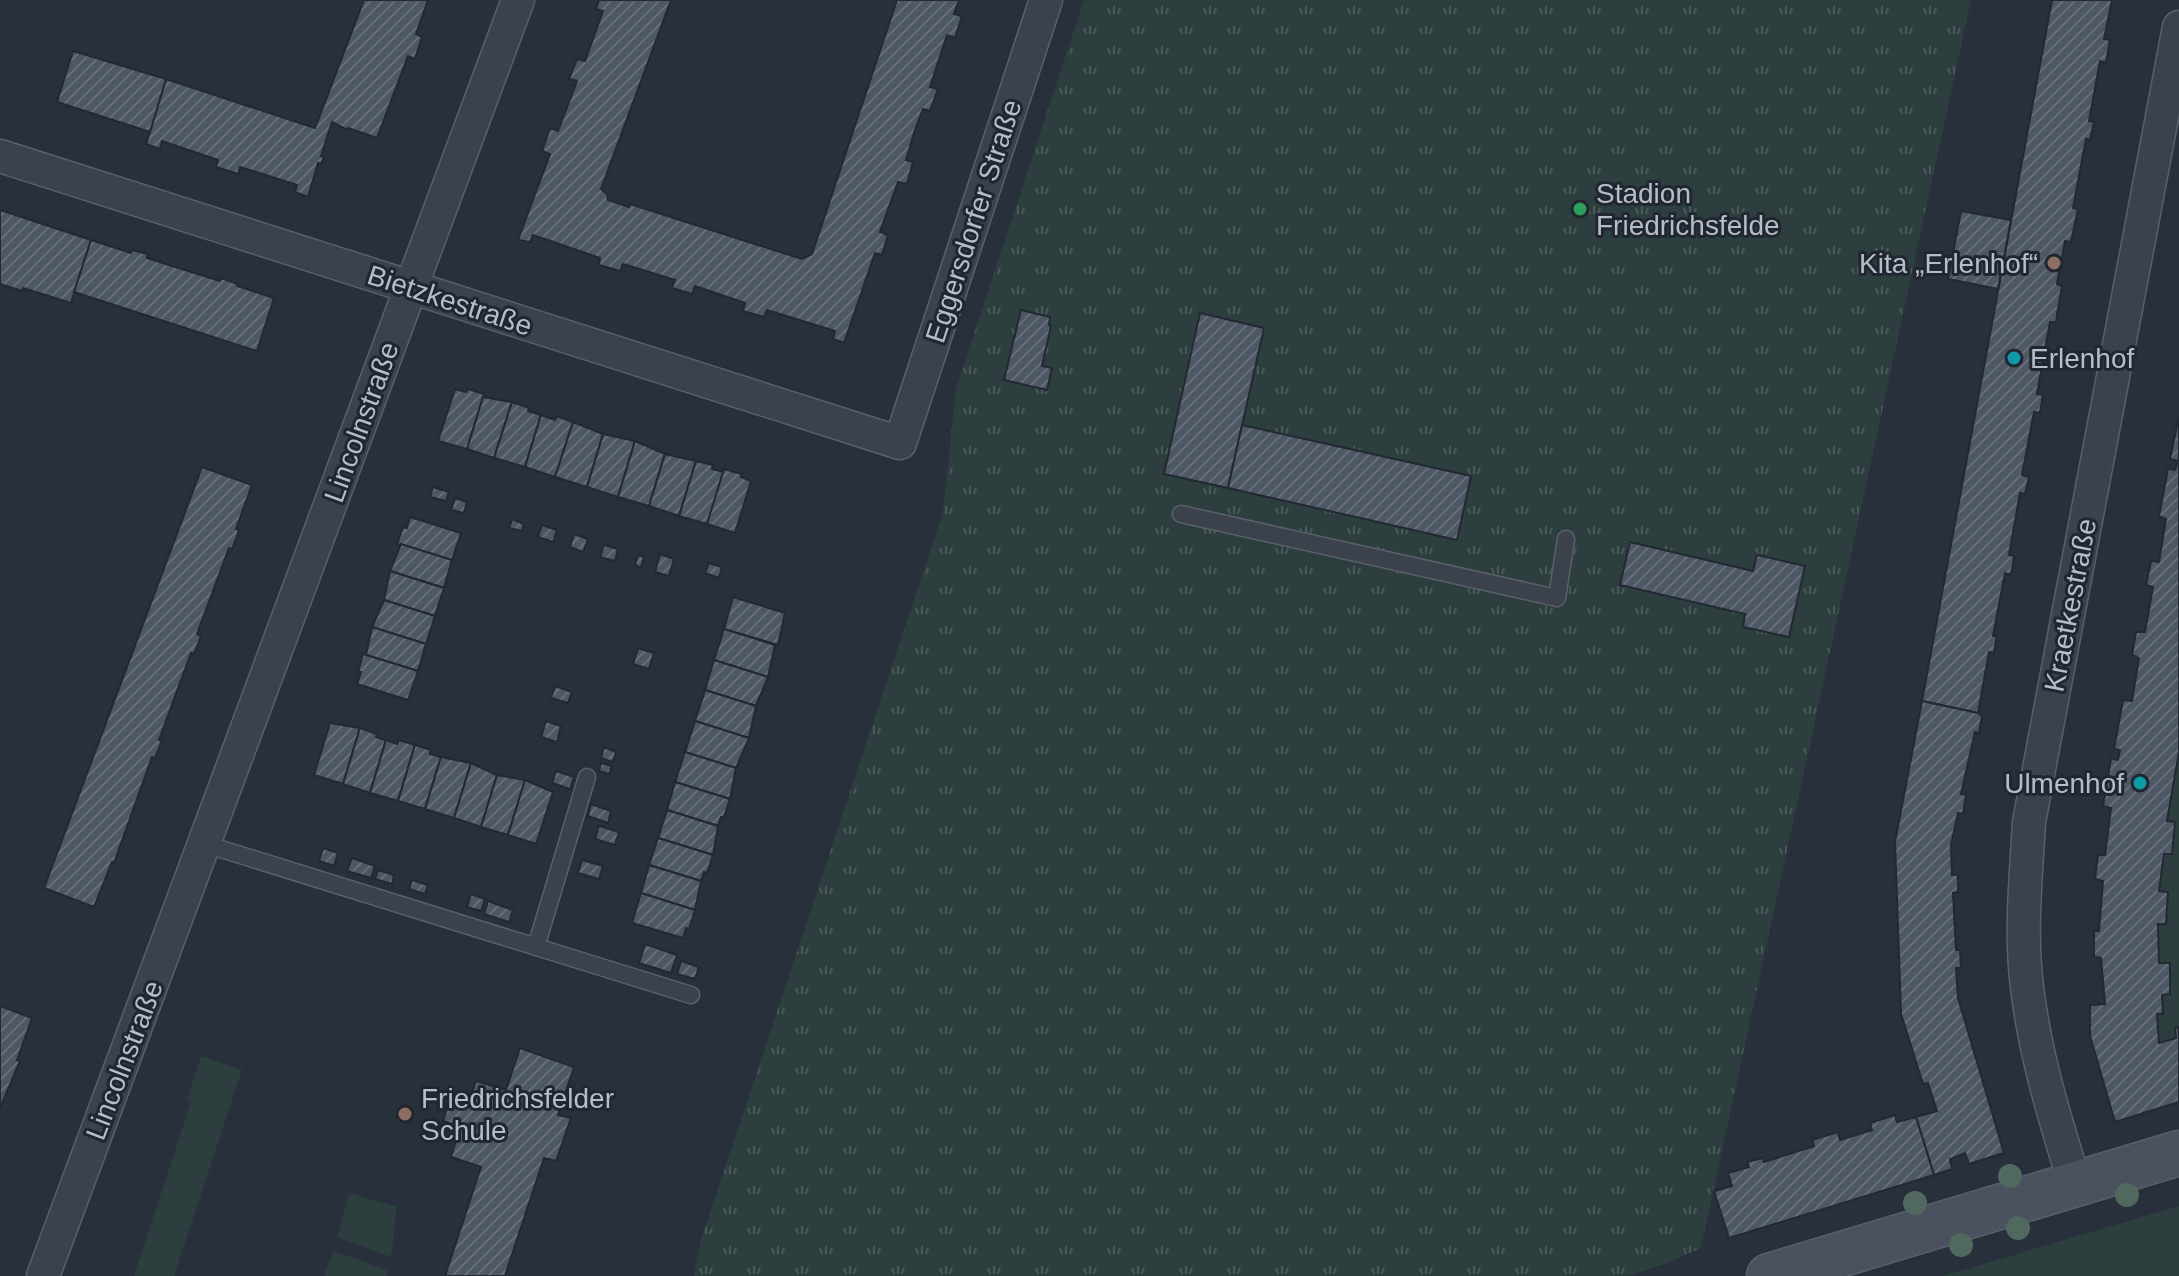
<svg xmlns="http://www.w3.org/2000/svg" width="2179" height="1276" font-family="Helvetica,sans-serif">
  <style>
    .green { fill: #2d3e3f }
    .park { fill: url(#park-tufts) }
    .building { fill: url(#building-hatch); stroke: #222933; stroke-width: 2 }
    .lines { fill: none; stroke-linecap: round; stroke-linejoin: round }
    .lane-casing { stroke: #59606a; stroke-width: 19 }
    .street-casing { stroke: #59606a; stroke-width: 35 }
    .secondary-casing { stroke: #59606a; stroke-width: 47 }
    .lane { stroke: #3b424c; stroke-width: 16 }
    .street { stroke: #3b424c; stroke-width: 32 }
    .secondary { stroke: #4a515f; stroke-width: 44 }
    .tree { fill: #50685e }
    .leisure-dot { fill: #2e9e5b; stroke: #202731; stroke-width: 3 }
    .education-dot { fill: #8d6e63; stroke: #202731; stroke-width: 3 }
    .culture-dot { fill: #0f9aa8; stroke: #202731; stroke-width: 3 }
    .labels { text-anchor: middle; stroke-width: 6; stroke-linejoin: round; paint-order: stroke }
    .poi-label { font-size: 28px; fill: #b7bdc7; stroke: #202731; text-anchor: start }
    .street-label { font-size: 28px; fill: #b7bdc7; stroke: #202731 }
  </style>
  <defs>
    <pattern id="park-tufts" width="24" height="20" patternUnits="userSpaceOnUse" patternTransform="scale(2)"><rect width="24" height="20" fill="#2d3e3f"/><path d="M3 7l-1-3M5 7V3M7 7l1-3M15 17l-1-3M17 17v-4M19 17l1-3" fill="none" stroke="#495859"/></pattern>
    <pattern id="building-hatch" width="6" height="6" patternUnits="userSpaceOnUse" patternTransform="scale(2)"><rect width="6" height="6" fill="#4e5764"/><path d="M-1 1l2-2M0 6l6-6M5 7l2-2" fill="none" stroke="#656d79"/></pattern>
  </defs>
  <rect width="100%" height="100%" fill="#28303c"/>
  <g class="green">
    <path d="M2179,752v275l-4,1 1,10 -17,5 -2,-29 6,-1 -1,-18 8,-2v-30h-11l-1,-39 8,-1 2,-31 -9,-1 5,-37 8,-1 3,-31 -8,-1z"/>
    <path d="M201,1056l41,14 -68,206h-40l57,-174 -4,-2z"/>
    <path d="M349,1193l48,14 -6,50 -54,-20z"/>
    <path d="M2179,1206v70h-236z"/>
    <path d="M333,1251l55,19 -1,6h-63z"/>
  </g>
  <path class="park" d="M1084,0h887l-270,1248 -36,16 -39,12h-932l6,-33 243,-730 13,-124z"/>
  <g class="building">
    <path d="M364,0h64l-12,34 6,3 -7,22 -7,-3 -31,82 -29,-10 -1,2 -15,-8 -11,34 3,2 -3,6 -3,-1 -10,34 -13,-5 2,-7 -57,-18 -2,7 -22,-7 2,-7 -56,-19 -2,8 -14,-5 20,-65 149,49z"/>
    <path d="M599,0h72l-70,189 6,5 1,6 21,7 1,-3 172,55 10,-5 85,-254h62l-5,14 8,2 -7,22 -8,-3 -17,52 8,2 -8,22 -7,-2 -8,21 -9,30 7,2 -6,22 -9,-2 -18,50 8,3 -6,20 -7,-2 -31,90 -11,-4 2,-8 -68,-21 -3,7 -21,-6 2,-8 -50,-17 -3,8 -20,-6 3,-8 -52,-16 -3,7 -21,-6 1,-7 -67,-23 -3,7 -12,-2 32,-86 -8,-3 8,-23 8,3 19,-50 -8,-2 8,-20 8,2 18,-50 -7,-2z"/>
    <path d="M2052,0h60l-8,39 6,1 -4,23 -6,-2 -11,60 5,1 -4,18 -4,-1 -13,69 5,1 -7,33 -6,-1 -8,43 5,2 -5,29 -1,7h-6l-13,72 6,1 -3,18 -6,-1 -12,63 7,2 -4,17 -5,-1 -11,62 5,1 -1,9 -2,10 -6,-2 -12,63h4l-3,17 -5,-1 -11,61 -56,-12z"/>
    <path d="M73,51l93,28 -16,53 -93,-30z"/>
    <path d="M0,210l91,30 -20,63 -48,-15 -1,3 -22,-7z"/>
    <path d="M1961,211l50,9 -13,69 -50,-10z"/>
    <path d="M91,240l40,13 1,-3 16,4 -1,4 73,23 1,-3 17,6 -1,2 37,12 -17,53 -183,-59z"/>
    <path d="M1021,310l29,7 -1,8 2,1 -9,40 10,2 -5,22 -43,-10z"/>
    <path d="M1200,313l64,15 -36,160 -64,-14z"/>
    <path d="M455,389l11,3 2,-3 16,5 -17,55 -29,-8z"/>
    <path d="M483,397l29,5 -18,56 -27,-9z"/>
    <path d="M512,402l17,6 -1,3 13,4 -16,52 -31,-9z"/>
    <path d="M541,415l14,5 2,-4 16,6 -18,55 -30,-10z"/>
    <path d="M2179,416v336l-12,69 8,1 -3,32h-8l-5,37 9,1 -2,32h-8l1,39h11v31l-8,1 1,19h-6l2,29 17,-5 -1,-10 4,-1v75l-64,20 -25,-86v-31l15,-1 -4,-46 -7,-1v-26h5l4,-50 -8,-2 3,-24h7l6,-47 -8,-2 8,-48 7,2 2,-10 -6,-1 9,-49 9,1 7,-43 -7,-3 4,-23h9l8,-45 -7,-2 5,-24 8,1 7,-43 -7,-3 9,-47 7,1 3,-9 -8,-2z"/>
    <path d="M573,422l30,12 -16,53 -32,-10z"/>
    <path d="M1242,425l229,51 -14,64 -229,-52z"/>
    <path d="M603,434l32,7 -17,56 -31,-10z"/>
    <path d="M635,441l30,13 -16,52 -31,-9z"/>
    <path d="M665,454l31,7 -17,55 -30,-10z"/>
    <path d="M696,461l17,4 -1,4 12,3 -17,52 -28,-8z"/>
    <path d="M202,467l50,18 -16,44 3,1 -3,9 -4,10 -3,-1 -32,86 4,2 -7,18 -3,-1 -32,87 3,1 -7,17 -3,-1 -38,106 -2,-1 -18,45 -50,-19z"/>
    <path d="M724,469l18,5 -1,3 10,4 -16,52 -28,-9z"/>
    <path d="M433,487l16,5 -3,9 -16,-4z"/>
    <path d="M455,498l12,4 -3,11 -13,-3z"/>
    <path d="M410,517l51,16 -9,27 -55,-16 6,-17 4,1z"/>
    <path d="M512,519l12,5 -2,7 -13,-3z"/>
    <path d="M542,525l15,5 -4,12 -15,-5z"/>
    <path d="M574,534l14,5 -5,13 -13,-5z"/>
    <path d="M1630,542l123,29 4,-16 48,11 -16,71 -46,-10 2,-13 -125,-29z"/>
    <path d="M401,544l51,16 -8,28 -54,-17z"/>
    <path d="M604,545l14,4 -3,12 -15,-4z"/>
    <path d="M660,554l14,5 -5,17 -14,-4z"/>
    <path d="M638,555l6,2 -3,11 -6,-3z"/>
    <path d="M709,563l13,4 -3,11 -14,-5z"/>
    <path d="M390,571l54,17 -9,28 -51,-16z"/>
    <path d="M733,597l52,16 -7,32 -54,-16z"/>
    <path d="M384,600l51,16 -9,28 -54,-17z"/>
    <path d="M372,627l54,17 -8,27 -52,-16z"/>
    <path d="M724,629l51,16 -7,32 -54,-17z"/>
    <path d="M638,648l16,5 -5,16 -16,-5z"/>
    <path d="M363,654l55,17 -10,29 -51,-16 4,-12h-3z"/>
    <path d="M714,660l54,17 -12,29 -51,-16z"/>
    <path d="M555,686l17,6 -4,11 -17,-5z"/>
    <path d="M705,690l51,16 -7,32 -54,-17z"/>
    <path d="M1922,701l56,12 4,3 -3,17 -4,-1 -14,62 5,1 -3,19 -5,-1 -7,32 1,30h6v17l-5,1 3,57h4l1,18h-5l2,30 46,155 -35,11 -4,-11 -15,6 2,10 -18,6 -18,-58 21,-6 -9,-28 -5,1 -22,-70 -6,-172z"/>
    <path d="M546,721l15,5 -4,16 -16,-5z"/>
    <path d="M695,721l54,17 -13,30 -51,-16z"/>
    <path d="M330,723l30,5 -17,56 -29,-9z"/>
    <path d="M360,728l17,6 -1,3 10,3 -16,53 -27,-9z"/>
    <path d="M386,740l11,4 2,-4 16,5 -17,56 -28,-8z"/>
    <path d="M415,745l16,5 -1,4 11,3 -16,52 -27,-8z"/>
    <path d="M604,747l12,5 -3,10 -12,-4z"/>
    <path d="M685,752l51,16 -6,31 -55,-17z"/>
    <path d="M441,757l30,6 -17,55 -29,-9z"/>
    <path d="M471,763l26,12 -16,52 -27,-9z"/>
    <path d="M601,763l11,3 -3,8 -10,-3z"/>
    <path d="M556,771l18,6 -4,12 -18,-6z"/>
    <path d="M497,775l28,5 -17,55 -27,-8z"/>
    <path d="M525,780l28,12 -17,52 -28,-9z"/>
    <path d="M675,782l55,17 -6,18h-3l-3,9 -51,-16z"/>
    <path d="M591,804l20,7 -3,12 -20,-7z"/>
    <path d="M667,810l51,16 -5,29 -55,-17z"/>
    <path d="M599,826l20,6 -4,13 -20,-6z"/>
    <path d="M658,838l55,17 -6,18 -3,-1 -3,9 -52,-16z"/>
    <path d="M323,848l15,5 -4,13 -15,-5z"/>
    <path d="M352,858l23,8 -4,12 -24,-7z"/>
    <path d="M582,860l21,6 -4,13 -21,-6z"/>
    <path d="M649,865l52,16 -6,29 -54,-17z"/>
    <path d="M378,870l16,5 -2,9 -17,-5z"/>
    <path d="M412,880l16,5 -3,9 -16,-5z"/>
    <path d="M641,893l54,17 -6,19 -3,-1 -3,10 -51,-15z"/>
    <path d="M471,894l14,5 -4,12 -14,-4z"/>
    <path d="M488,901l25,9 -4,12 -25,-8z"/>
    <path d="M645,944l32,11 -6,18 -32,-10z"/>
    <path d="M681,961l18,6 -4,12 -18,-5z"/>
    <path d="M0,1006l32,12 -15,42 3,1 -20,47z"/>
    <path d="M520,1048l54,19 -16,48 13,3 -15,43 -12,-3 -39,118h-60l36,-109 -30,-10 9,-30 -17,-6 6,-18 17,5 10,-27 30,9z"/>
    <path d="M1895,1115l2,7 19,-5 18,58 -205,63 -15,-47 18,-5 -4,-13 21,-6 -2,-5 16,-4 1,4 50,-16 -2,-6 26,-8 2,8 32,-10 -2,-7z"/>
  </g>
  <g class="lines">
    <defs>
      <g id="lane">
        <path d="M1181,514l376,84 9,-59"/>
        <path d="M205,844l486,151"/>
        <path d="M536,947l51,-170"/>
      </g>
      <g id="street">
        <path d="M0,156l900,287 146,-443"/>
        <path d="M2075,1184c-20,-65 -40,-129 -48,-197 -7,-55 -1,-110 2,-165l150,-795"/>
        <path d="M43,1276l475,-1276"/>
      </g>
      <path id="secondary" d="M1769,1276l410,-123"/>
    </defs>
    <use href="#lane" class="lane-casing"/>
    <use href="#street" class="street-casing"/>
    <use href="#secondary" class="secondary-casing"/>
    <use href="#lane" class="lane"/>
    <use href="#street" class="street"/>
    <use href="#secondary" class="secondary"/>
  </g>
  <g class="tree">
    <circle cx="2010" cy="1176" r="12"/>
    <circle cx="2127" cy="1195" r="12"/>
    <circle cx="1915" cy="1203" r="12"/>
    <circle cx="2018" cy="1228" r="12"/>
    <circle cx="1961" cy="1245" r="12"/>
  </g>
  <circle class="leisure-dot" cx="1580" cy="209" r="8"/>
  <g class="education-dot">
    <circle cx="2054" cy="263" r="8"/>
    <circle cx="405" cy="1114" r="8"/>
  </g>
  <g class="culture-dot">
    <circle cx="2014" cy="358" r="8"/>
    <circle cx="2140" cy="783" r="8"/>
  </g>
  <g class="labels">
    <g class="poi-label">
      <text x="1596" y="203">Stadion<tspan x="1596" dy="32">Friedrichsfelde</tspan></text>
      <text x="2038" y="273" text-anchor="end">Kita „Erlenhof“</text>
      <text x="2030" y="368">Erlenhof</text>
      <text x="2124" y="793" text-anchor="end">Ulmenhof</text>
      <text x="421" y="1108">Friedrichsfelder<tspan x="421" dy="32">Schule</tspan></text>
    </g>
    <g class="street-label">
      <text transform="translate(973 221) rotate(-72)" y="10">Eggersdorfer Straße</text>
      <text transform="translate(450 300) rotate(18)" y="10">Bietzkestraße</text>
      <text transform="translate(361 422) rotate(-70)" y="10">Lincolnstraße</text>
      <text transform="translate(2070 605) rotate(-79)" y="10">Kraetkestraße</text>
      <text transform="translate(124 1060) rotate(-69)" y="10">Lincolnstraße</text>
    </g>
  </g>
</svg>
